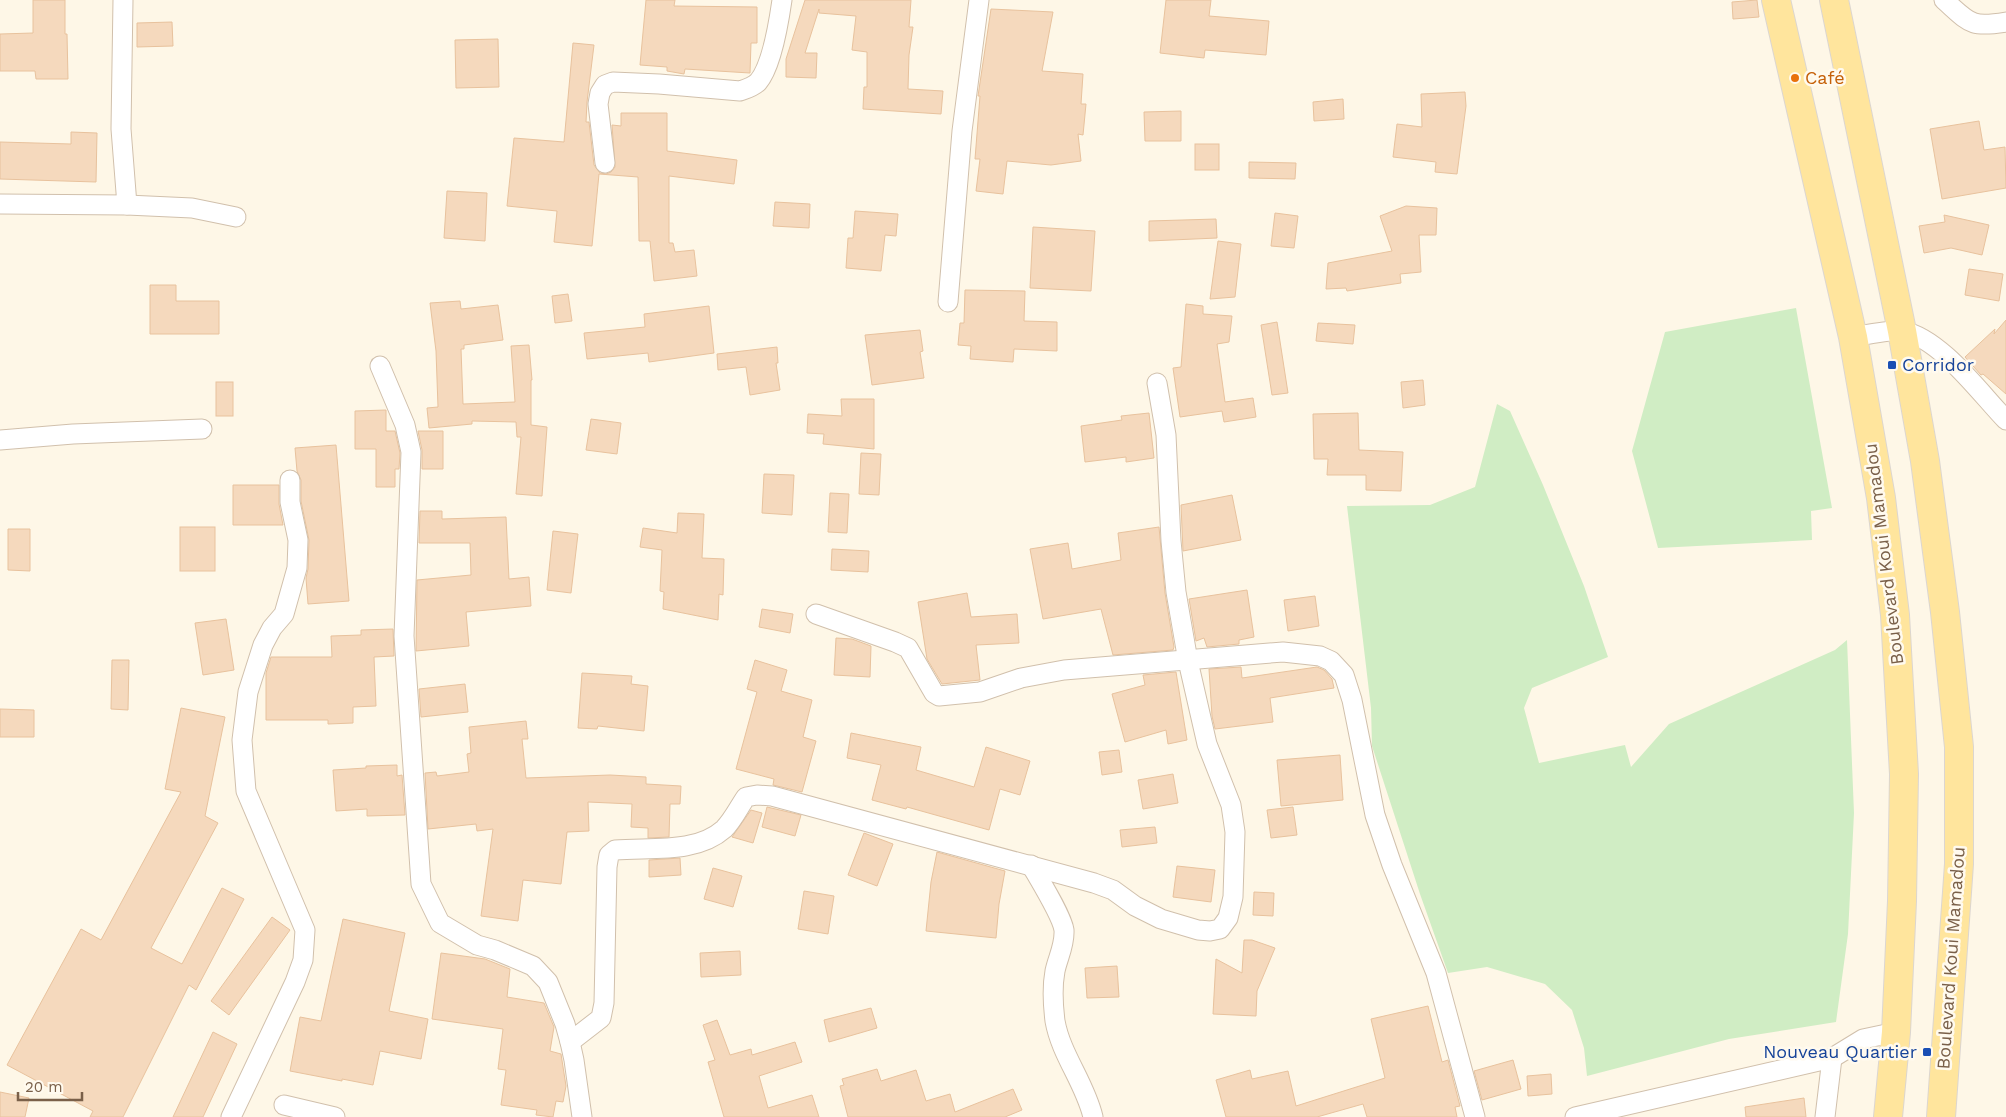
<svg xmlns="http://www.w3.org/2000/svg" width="2006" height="1117" font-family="'Work Sans',sans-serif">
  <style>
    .green { fill: #d0edc4 }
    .building { fill: #f5d9bd; stroke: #e8c29d }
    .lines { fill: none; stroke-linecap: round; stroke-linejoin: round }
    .street-casing { stroke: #d1c0ac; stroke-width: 21 }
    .primary-casing { stroke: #dcd6d0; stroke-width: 30 }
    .street { stroke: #fff; stroke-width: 19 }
    .primary { stroke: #ffe59d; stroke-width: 28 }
    .food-dot { fill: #e8710a; stroke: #fffaef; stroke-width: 2 }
    .transit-dot { fill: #1a4fb4; stroke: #fffaef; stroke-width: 2 }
    .labels { text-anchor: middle; stroke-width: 5; stroke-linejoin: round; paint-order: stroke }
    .food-label { font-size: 18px; fill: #c56008; stroke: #fffaef; text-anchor: start }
    .transit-label { font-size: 18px; fill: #164399; stroke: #fffaef; text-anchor: start }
    .street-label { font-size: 18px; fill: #7a6049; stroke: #fffaef }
  </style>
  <rect width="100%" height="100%" fill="#fef7e7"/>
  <g class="green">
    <path d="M1796,308l36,200 -21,3 1,29 -154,8 -26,-97 33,-119z"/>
    <path d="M1497,404l13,7 33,74 41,101 24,71 -76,31 -8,20 15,55 86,-18 6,22 38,-43 166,-74 12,-10 7,173 -6,121 -12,88 -107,17 -142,37 -3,-28 -12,-38 -27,-26 -58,-17 -39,6 -28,-79 -48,-148 -1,-38 -24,-202 83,-1 45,-18z"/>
  </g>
  <g class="building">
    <path d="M33,0h32v34h2l1,45h-32l-1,-8h-35v-37l33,-1z"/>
    <path d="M646,0h29l-1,6 83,1v36h-6l-1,30 -65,-4 -1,5 -17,-3v-4l-27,-2z"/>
    <path d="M805,0h106l-2,27h4l-4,28 -1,34 35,2 -2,23 -78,-5 1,-22h3v-35l-15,-2 4,-34 -37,-3v-4l-14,44h12l-1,25 -30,-1v-18z"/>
    <path d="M1166,0h45l-2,16 60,5 -3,34 -61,-5 -1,8 -44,-5z"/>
    <path d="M1757,0l2,17 -26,2 -1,-17z"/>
    <path d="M991,9l62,3 -11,59 41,3 -2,30h5l-3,31 -5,-1 3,27 -30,4 -44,-4 -4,33 -27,-3 4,-32h-5l5,-63h-2z"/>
    <path d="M172,22l1,24 -36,1v-24z"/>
    <path d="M498,39l1,48 -43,1 -1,-48z"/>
    <path d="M573,43l21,2 -7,57 -1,20h3l5,43 6,8 6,1 5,-2 4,-5 -3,-42 9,1v-13h46v38l70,9 -3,24 -65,-8v67h4l2,9 19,-2 3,26 -43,5 -4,-40h-11l-1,-64 -39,-3 -7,72 -38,-4 3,-31 -50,-5 7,-68 50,4z"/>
    <path d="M1465,92l1,14 -9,68 -22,-2 1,-10 -43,-5 4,-33 25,3 -1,-33z"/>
    <path d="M1343,99l1,20 -30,2 -1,-19z"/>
    <path d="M1181,111v30h-36l-1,-29z"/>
    <path d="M1979,121l5,29 21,-3 1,41 -64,11 -12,-70z"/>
    <path d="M71,132l26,1 -1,49 -96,-3v-37l71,2z"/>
    <rect x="1195" y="144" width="24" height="26"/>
    <path d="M1249,162l47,1 -1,16 -46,-1z"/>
    <path d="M447,191l40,2 -2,48 -41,-3z"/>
    <path d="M775,202l35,2 -1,24 -36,-2z"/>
    <path d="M1406,206l31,2 -1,27h-17l2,37 -21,2 1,9 -54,8 -1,-3 -20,1 2,-26 64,-12 -12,-35z"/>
    <path d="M855,211l43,3 -2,22 -11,-1 -4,36 -35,-3 2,-30h5z"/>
    <path d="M1275,213l23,3 -4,32 -23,-2z"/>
    <path d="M1944,215l45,10 -7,30 -31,-7 -27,5 -5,-27 26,-4z"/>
    <path d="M1216,219l1,19 -68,3v-20z"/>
    <path d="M1033,227l62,4 -4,60 -61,-3z"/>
    <path d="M1218,241l23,3 -6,53 -25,2z"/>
    <path d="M1969,269l34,5 -4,27 -34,-6z"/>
    <path d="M150,285h26v16h43v33h-69z"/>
    <path d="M965,290l60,1 -1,30 33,1v29l-43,-2 -1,13 -43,-3 1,-13 -13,-1 2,-22h4z"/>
    <path d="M568,294l4,27 -17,2 -3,-27z"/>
    <path d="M460,301l1,8 37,-4 5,35 -39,5v4h-3l2,55 52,-2 -4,-56 18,-1 3,35h-1v45l16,2 -5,69 -26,-2 5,-57h-4l-1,-15 -44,-1v3l-43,4 -2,-20 11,-1 -2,-56 -6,-48z"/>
    <path d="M1186,304l17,2v8l29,2 -3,26 -12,2 8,58 28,-4 3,19 -32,5 -2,-11 -42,6 -7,-49 8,-1z"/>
    <path d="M709,306l5,47 -65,9 -1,-9 -61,6 -3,-26 61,-6 -1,-13z"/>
    <path d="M2006,320v74l-23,-20 -2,1 -16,-18 30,-28 -1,5z"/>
    <path d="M1277,322l11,71 -16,2 -11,-70z"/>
    <path d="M1318,323l37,2 -2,19 -37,-3z"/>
    <path d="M920,330l3,21 -3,1 4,26 -52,7 -7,-50z"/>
    <path d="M777,347l1,16h-2l4,27 -30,5 -4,-28 -28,3 -1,-16z"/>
    <path d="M1423,380l2,25 -22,3 -2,-26z"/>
    <rect x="216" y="382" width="17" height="34"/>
    <path d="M841,399h33v50l-51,-5 1,-10 -17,-1 1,-19 34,2z"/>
    <path d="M386,410v21h9l5,22 -1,16h-4v18h-19v-38h-21v-38z"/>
    <path d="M1149,413l5,45 -28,4v-5l-41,5 -4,-36 41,-6 -1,-4z"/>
    <path d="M1358,413l1,37 44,2 -2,39 -35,-1v-15h-39l1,-16h-14l-1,-45z"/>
    <path d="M591,419l30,4 -4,31 -31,-4z"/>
    <path d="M418,431h25v38h-21v-19z"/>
    <path d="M336,445l13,156 -41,3 -2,-26 2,-9 1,-29 -8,-39v-21l-4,-9 -2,-23z"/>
    <path d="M861,453l20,1 -2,41 -20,-1z"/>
    <path d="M764,474l30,1 -2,40 -30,-2z"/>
    <path d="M233,485h46v19l4,21h-50z"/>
    <path d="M830,493l19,1 -2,39 -19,-1z"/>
    <path d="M1232,495l9,45 -58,11 -2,-46z"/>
    <path d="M420,511h22v8l64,-2 3,62 20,-2 2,29 -65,6 3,34 -53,5 1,-71 54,-5 -1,-32h-51z"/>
    <path d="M678,513l26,1 -2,44 22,1 -1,36 -4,-1 -1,26 -55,-11 1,-17 -4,-1 2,-41 -22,-3 3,-19 34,5z"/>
    <rect x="180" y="527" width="35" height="44"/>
    <path d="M1159,527l6,66 9,54 -1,3 -60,5 -12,-46 -58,10 -13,-70 38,-6 4,26 49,-9 -3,-27z"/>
    <path d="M8,529h22v42l-22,-1z"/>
    <path d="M553,531l25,3 -7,59 -24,-3z"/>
    <path d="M832,549l37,2 -1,21 -37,-2z"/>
    <path d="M1247,590l7,47 -15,3v4l-32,3 -3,-9 -8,3 -7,-42z"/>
    <path d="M967,593l4,24 46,-3 2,29 -43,2 4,35 -38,4 -15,-25 -9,-57z"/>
    <path d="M1315,596l4,30 -31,5 -4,-31z"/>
    <path d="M762,609l31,5 -3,19 -31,-6z"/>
    <path d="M226,619l8,51 -31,5 -8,-52z"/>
    <path d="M393,629l1,27 -20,1 2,49 -23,1v16l-25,1v-4h-62v-47l5,-16h61l-1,-21 30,-1v-5z"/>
    <path d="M836,638l16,1 19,7 -1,31 -36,-2z"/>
    <path d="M112,660h17l-1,50 -17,-1z"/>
    <path d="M755,660l32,10 -6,21 31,9 -9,37 13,4 -14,51 -29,-7 1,-6 -38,-10 21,-77 -10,-3z"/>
    <path d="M1241,667l1,11 75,-11 7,3 8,9 2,9 -64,10 3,24 -58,7 -3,-13 -3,-47z"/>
    <path d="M1176,672l11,68 -19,4 -2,-14 -41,12 -13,-48 33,-9 -2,-10z"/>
    <path d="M582,673l50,3 -1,8 17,2 -4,45 -46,-5 -1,3 -19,-1z"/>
    <path d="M465,684l3,28 -47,5 -2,-28z"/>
    <path d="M181,708l44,9 -20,99 13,7 -67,125 31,16 40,-76 22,11 -48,91 -7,-5 -66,132h-33l3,-6 -86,-46 74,-136 20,11 80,-148 -16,-3z"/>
    <path d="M0,709l34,1v27h-34z"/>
    <path d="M526,721l2,18h-6l4,39 84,-3 36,2v7l35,2 -1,18h-10l-1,33 -21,1v-10l-17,-1 1,-23 -44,-2 1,29 -22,1 -6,52 -38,-4 -5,41 -37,-5 12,-87 -16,2 -1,-7 -48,5 -3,-56 11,-1 1,4 32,-4 -2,-18 4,-1 -2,-26z"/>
    <path d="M851,733l70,14 -5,23 58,17 12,-40 44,14 -10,34 -20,-6 -11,41 -82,-23 -1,2 -34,-9 9,-35 -34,-7z"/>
    <path d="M1119,750l3,22 -20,3 -3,-23z"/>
    <path d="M1340,755l3,45 -62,6 -4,-46z"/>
    <path d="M397,765v11l5,-1 3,40 -38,1v-7l-31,2 -3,-41 33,-2v-2z"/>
    <path d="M1173,774l5,29 -35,6 -5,-29z"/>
    <path d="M767,807l34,8 -6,21 -33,-9z"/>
    <path d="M1293,807l4,28 -26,3 -4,-28z"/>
    <path d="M751,810l11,3 -9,30 -21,-6z"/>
    <path d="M1155,827l2,16 -35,4 -2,-17z"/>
    <path d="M864,833l29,11 -16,42 -29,-11z"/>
    <path d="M937,852l68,19 -6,33 -3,34 -70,-7 5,-49z"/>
    <path d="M680,858l1,17 -32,2v-17z"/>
    <path d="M1177,866l38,4 -4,32 -38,-5z"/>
    <path d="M713,868l29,8 -9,31 -29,-8z"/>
    <path d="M804,891l30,5 -6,38 -30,-5z"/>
    <path d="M1254,892l20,1 -1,23 -20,-1z"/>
    <path d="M272,917l18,13 -61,85 -18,-14z"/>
    <path d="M343,919l62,14 -16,78 39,8 -7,40 -41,-8 -7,34 -31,-6v2l-52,-10 10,-54 21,4z"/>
    <path d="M1244,940h8l23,8 -18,43 -1,25 -43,-2 3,-55 26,14z"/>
    <path d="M740,951l1,24 -40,2 -1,-24z"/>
    <path d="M441,953l44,6 25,10 -3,28 37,6 10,24 -4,24 11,3 5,32 -3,16 -7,-1 -3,16 -17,-2 1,-5 -36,-5 5,-35 -8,-1 5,-40 -71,-10z"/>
    <path d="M1117,966l2,31 -32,1 -2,-30z"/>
    <path d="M1428,1006l14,56 6,-2 12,46 -5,1 2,10h-90l-4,-13 -46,13h-91l-10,-37 34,-10 2,9 36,-8 8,35 89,-28 -14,-59z"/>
    <path d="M871,1008l6,20 -48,14 -5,-22z"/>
    <path d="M717,1020l13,35 21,-6 1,6 43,-13 7,20 -43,14 9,32 44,-13 7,22h-95l-16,-55 7,-2 -12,-35z"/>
    <path d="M213,1032l24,12 -34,73h-30z"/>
    <path d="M1513,1060l8,29 -39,11 -8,-29z"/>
    <path d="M877,1069l4,12 35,-11 10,31 24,-7 5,18 58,-23 9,21 -17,7h-157l-8,-31 4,-1 -2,-6z"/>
    <path d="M1551,1074l1,20 -24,2 -1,-20z"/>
    <path d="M0,1092l29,6 -4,19h-25z"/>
    <path d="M1804,1098l2,19h-60l-1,-10z"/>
  </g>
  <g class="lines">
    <defs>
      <g id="street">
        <path d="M1944,0c26,23 26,28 62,22"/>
        <path d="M605,163l-7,-59 2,-11 5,-8 8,-3 46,2 81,7c6,-2 13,-4 18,-9 14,-16 21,-61 24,-82"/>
        <path d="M0,204l127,1 -6,-76 2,-129"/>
        <path d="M127,205l65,3 44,9"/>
        <path d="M948,302l14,-171 17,-131"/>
        <path d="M1853,337c12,-2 40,-8 50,-6 38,8 76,61 103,89"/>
        <path d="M380,366l25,59 6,27 -7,184 17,248 19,39 37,22 18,5 38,16 15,16 17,42 5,18 4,18 8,57"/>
        <path d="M0,440l73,-6 129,-5"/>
        <path d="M816,614l79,28 13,6 26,45 5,3 41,-4 41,-14 43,-8 219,-18 37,4 11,5 13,14 8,25 23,115 17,50 44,108 39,144"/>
        <path d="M1031,865c8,14 31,51 33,65 1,15 -6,27 -9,41 -3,16 -2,34 0,50 6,34 30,62 38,96"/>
        <path d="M570,1042l31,-24 3,-15 3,-136 2,-12 6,-5c36,-3 81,4 109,-21 9,-9 15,-22 22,-32l11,-2 15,1 322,87 19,7 22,16 26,13 37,11 12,1 10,-2 8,-11 5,-21 2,-65 -4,-27 -24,-61 -19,-83 -12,-69 -5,-51 -5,-106 -9,-52"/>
        <path d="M284,1105l51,12"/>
        <path d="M231,1117l64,-135 8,-22 2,-30 -59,-139 -4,-51 6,-48 15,-47 9,-17 12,-14 13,-46 1,-28 -8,-38v-22"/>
        <path d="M1575,1117l257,-59 31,-19 33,-7"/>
        <path d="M1825,1117l7,-59"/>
      </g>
      <g id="primary">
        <path d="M1776,0l77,337 28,161 14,117 9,159 -2,127 -6,131 -8,85"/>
        <path d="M1834,0l68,331 23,130 20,151 14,135v117l-18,253"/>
      </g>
    </defs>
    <use href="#street" class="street-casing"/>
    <use href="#primary" class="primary-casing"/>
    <use href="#street" class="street"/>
    <use href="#primary" class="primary"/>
  </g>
  <circle class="food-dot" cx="1795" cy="78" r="5"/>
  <g class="transit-dot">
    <rect x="1887" y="360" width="10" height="10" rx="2.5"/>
    <rect x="1922" y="1047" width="10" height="10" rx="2.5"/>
  </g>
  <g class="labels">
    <g class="food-label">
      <text x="1805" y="84">Café</text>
    </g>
    <g class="transit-label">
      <text x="1902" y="371">Corridor</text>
      <text x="1917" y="1058" text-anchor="end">Nouveau Quartier</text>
    </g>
    <g class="street-label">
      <text transform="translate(1884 554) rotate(-97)" y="6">Boulevard Koui Mamadou</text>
      <text transform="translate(1951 958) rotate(-86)" y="6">Boulevard Koui Mamadou</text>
    </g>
  </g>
  <path d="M18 1092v8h64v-8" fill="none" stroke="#7a6049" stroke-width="2.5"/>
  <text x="25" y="1092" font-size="15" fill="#7a6049" stroke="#fffaef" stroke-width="4" paint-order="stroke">20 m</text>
</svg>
